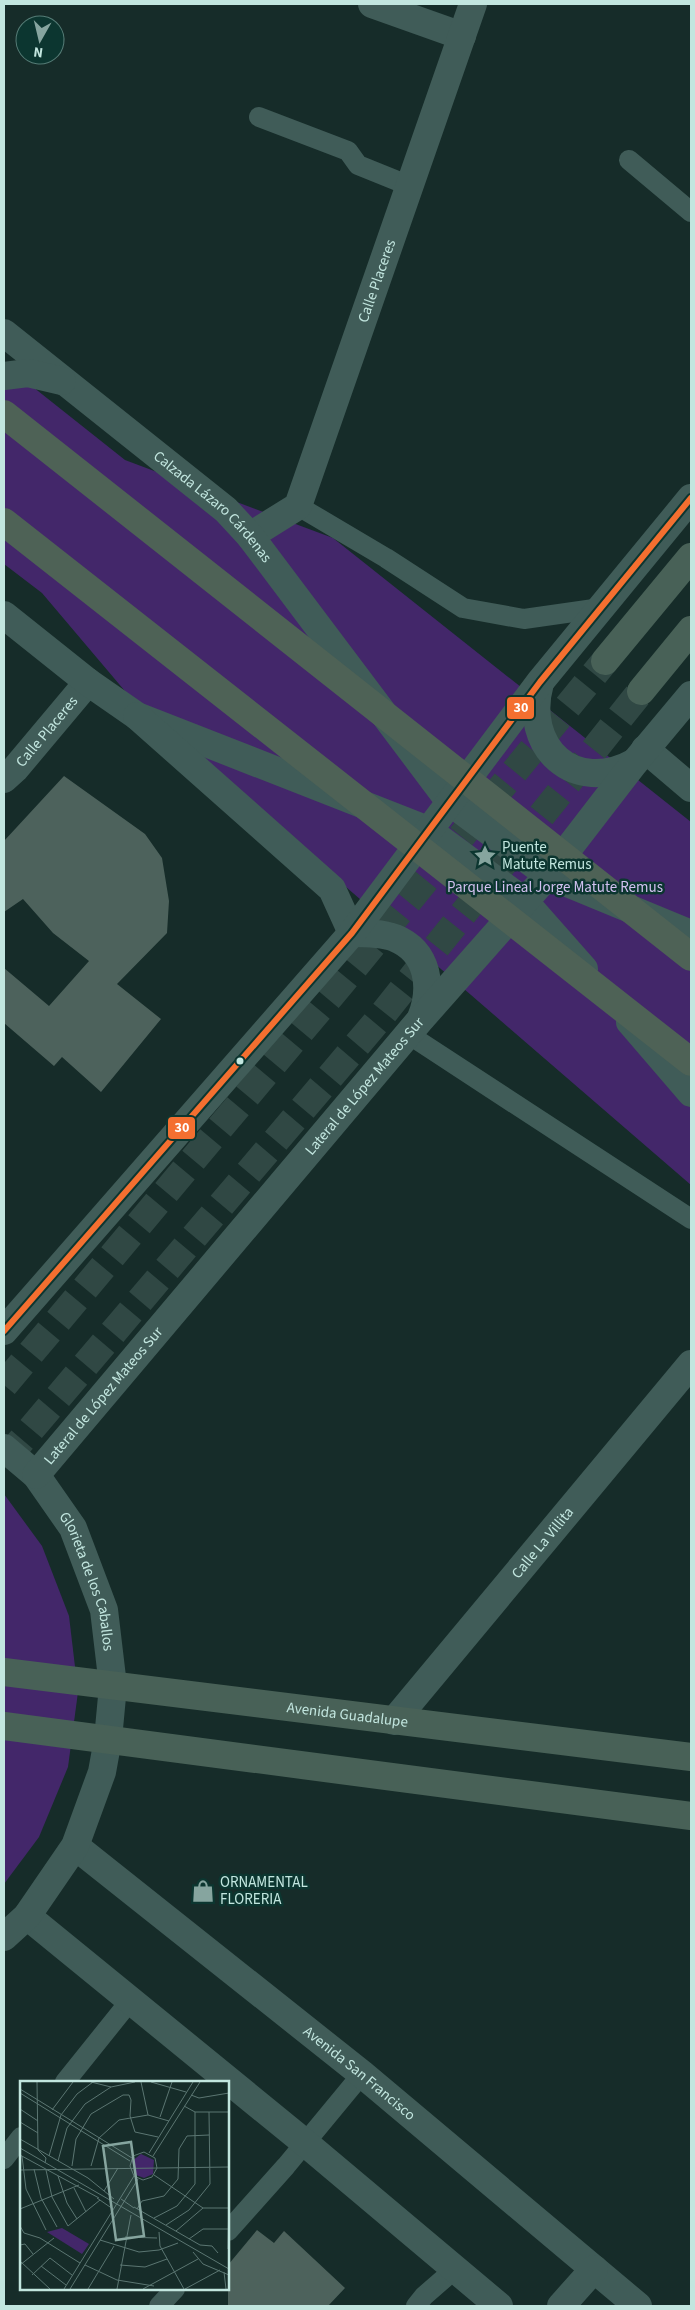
<svg xmlns="http://www.w3.org/2000/svg" width="695" height="2310" font-family="'Source Sans 3',sans-serif">
  <style>
    .green { fill: #43276a }
    .building { fill: #4d625c }
    .lines { fill: none; stroke-linecap: round; stroke-linejoin: round }
    .primary-tunnel { stroke: #304844; stroke-width: 28; stroke-dasharray: 28 14; stroke-linecap: butt }
    .service { stroke: #405c58; stroke-width: 20 }
    .minor { stroke: #405c58; stroke-width: 28 }
    .tertiary { stroke: #405c58; stroke-width: 28 }
    .secondary { stroke: #405c58; stroke-width: 28 }
    .primary { stroke: #486157; stroke-width: 28 }
    .motorway { stroke: #4e6256; stroke-width: 28 }
    .bus-1-casing { stroke: #0c3630; stroke-width: 10 }
    .bus-1 { stroke: #f46f30; stroke-width: 6 }
    .bus-dot { fill: #c2e6df; stroke: #0c3630; stroke-width: 2 }
    .labels { text-anchor: middle; stroke-width: 5; stroke-linejoin: round; paint-order: stroke }
    .street-label { font-size: 15px; fill: #c2e6df; stroke: #0c3630 }
    .poi-label { font-size: 15px; fill: #c2e6df; stroke: #0c3630; text-anchor: start }
    .park-label { font-size: 15px; fill: #d2c1f0; stroke: #0c3630 }
    .inset-road { fill: none; stroke: #5b7672; stroke-width: 1 }
    .view { fill: #86a59f; fill-opacity: 0.15; stroke: #86a59f; stroke-width: 2.5 }
    .inset-edge { fill: none; stroke: #c2e6df; stroke-width: 2.5 }
    .line-badge { stroke: #0c3630; stroke-width: 2 }
    .badge-label { font-size: 14px; text-anchor: middle; font-weight: bold; fill: #fff }
  </style>
  <rect width="100%" height="100%" fill="#162c29"/>
  <g class="green">
    <path d="M4,364l121,96 208,78 358,284v363l-550,-475 -99,-117 -38,-29z"/>
    <path d="M4,1494l38,52 27,70 9,76 -10,75 -29,70 -35,47z"/>
  </g>
  <g class="building">
    <path d="M64,776l81,58 17,24 7,43 -2,32 -50,51 44,35 -60,73 -39,-35 -8,9 -50,-43v-55l45,38 40,-45 -36,-28 -30,-34 -19,13v-71z"/>
    <path d="M257,2230l17,13 10,-12 61,57 -17,18h-100v-41z"/>
  </g>
  <g class="lines">
    <g class="primary-tunnel">
      <path d="M4,1385l339,-404 262,-320"/>
      <path d="M4,1461l375,-442 262,-328"/>
    </g>
    <g class="service">
      <path d="M259,117l89,34 10,14 52,21"/>
      <path d="M629,160l62,52"/>
      <path d="M298,506l88,52 77,50 61,11 77,-11"/>
      <path d="M408,1034l283,185"/>
      <path d="M65,2082l65,-81"/>
      <path d="M4,2159l17,-22"/>
      <path d="M228,2231l58,-65 76,-92"/>
      <path d="M159,2306l16,-17"/>
      <path d="M416,2306l8,-10 31,-27"/>
    </g>
    <g class="minor">
      <path d="M372,4l90,32"/>
      <path id="s1" d="M250,536l48,-30 175,-502"/>
      <path id="s2" d="M4,779l11,-10 73,-87"/>
      <path id="s3" d="M394,1721l297,-357"/>
      <path id="s4" d="M75,1846l287,228 276,232"/>
      <path d="M27,1916l277,226 195,164"/>
      <path d="M561,2306l33,-37"/>
    </g>
    <g class="tertiary">
      <path id="s5" d="M4,333l222,177 24,26 200,266 98,73 143,59"/>
      <path d="M4,376l24,-3 34,8"/>
      <path d="M4,615l84,67 49,34 291,114 96,71 60,68"/>
      <path d="M630,1022l61,71"/>
    </g>
    <g class="secondary">
      <path d="M540,683c-18,64 34,113 95,79"/>
      <path d="M137,716l195,173 20,44c14,0 30,0 43,5 34,14 38,50 26,80"/>
      <path d="M645,749l46,39"/>
      <path d="M4,1331l348,-398 188,-251 151,-184"/>
      <path id="s6" d="M4,1448l32,27 37,53 31,82 9,76 -5,53 -6,33 -27,74 -48,70 -23,21"/>
      <path id="s7" d="M36,1475l384,-455 128,-145 87,-113 56,-67"/>
    </g>
    <g class="primary">
      <path d="M605,661l86,-104"/>
      <path d="M641,691l50,-61"/>
      <path id="s8" d="M4,1672l687,85"/>
      <path d="M4,1726l687,90"/>
    </g>
    <g class="motorway">
      <path d="M4,414l687,543"/>
      <path d="M4,522l687,540"/>
    </g>
    <defs>
      <path id="bus-1" d="M4,1331l348,-398 188,-251 151,-184"/>
    </defs>
    <use href="#bus-1" class="bus-1-casing"/>
    <use href="#bus-1" class="bus-1"/>
  </g>
  <defs>
    <symbol id="sight-bare" viewBox="-9 -9 18 18"><path d="M0-6L1.8-2.2L6-1.7L2.9 1.2L3.7 5.4L0 3.3L-3.7 5.4L-2.9 1.2L-6-1.7L-1.8-2.2Z" fill="#86a59f" stroke="#0c3630" stroke-width="2.5" paint-order="stroke"/></symbol>
    <symbol id="shop-bare" viewBox="-9 -9 18 18"><path d="M-5-2.5h2.3a2.7 3.5 0 0 1 5.4 0H5L5.5 6h-11ZM-1.5-2.5h3a1.5 2.3 0 0 0-3 0Z" fill="#86a59f" stroke="#0c3630" stroke-width="2.5" paint-order="stroke"/></symbol>
  </defs>
  <g fill-rule="evenodd">
    <use href="#sight-bare" x="469" y="840" width="32" height="32"/>
    <use href="#shop-bare" x="187" y="1875" width="32" height="32"/>
  </g>
  <circle class="bus-dot" cx="240" cy="1061" r="4.5"/>
  <g class="labels">
    <g class="street-label">
      <text dy="5" stroke="none"><textPath href="#s1" startOffset="295">Calle Placeres</textPath></text>
      <text dy="5" stroke="none"><textPath href="#s5" startOffset="272">Calzada Lázaro Cárdenas</textPath></text>
      <text dy="5" stroke="none"><textPath href="#s2" startOffset="64">Calle Placeres</textPath></text>
      <text dy="5" stroke="none"><textPath href="#s7" startOffset="509">Lateral de López Mateos Sur</textPath></text>
      <text dy="5" stroke="none"><textPath href="#s7" startOffset="104">Lateral de López Mateos Sur</textPath></text>
      <text dy="5" stroke="none"><textPath href="#s3" startOffset="232">Calle La Villita</textPath></text>
      <text dy="5" stroke="none"><textPath href="#s6" startOffset="162">Glorieta de los Caballos</textPath></text>
      <text dy="5" stroke="none"><textPath href="#s8" startOffset="346">Avenida Guadalupe</textPath></text>
      <text dy="5" stroke="none"><textPath href="#s4" startOffset="364">Avenida San Francisco</textPath></text>
    </g>
    <g class="poi-label">
      <text x="502" y="852">Puente<tspan x="502" dy="17">Matute Remus</tspan></text>
      <text x="220" y="1887">ORNAMENTAL<tspan x="220" dy="17">FLORERIA</tspan></text>
    </g>
    <g class="park-label">
      <text x="555" y="892">Parque Lineal Jorge Matute Remus</text>
    </g>
  </g>
  <g transform="translate(20 2081)">
    <rect width="209" height="209" fill="#162c29"/>
    <path d="M121,73l13,6 -1,14 -9,4 -8,-3 -4,-14zM42,147l27,16 -7,10 -35,-22z" fill="#43276a"/>
    <path class="inset-road" d="M17,1l1,68 8,8 -1,5M71,1l20,5M121,1l7,33M131,1l35,10M0,8l112,69M0,12l110,68M171,14l8,3 30,-5M111,19l-1,16 5,16 23,5M164,25l11,6h34M0,28l18,12M32,29l21,-28M140,36l12,-35M0,41l18,11M0,58l68,39 26,21M0,67l209,121M129,72l44,-71M0,74l79,43M2,75l4,33 20,41M29,75l12,-41 16,-21 16,-12M133,75l47,-74M38,80l9,-33 18,-24 26,-17 24,-5M52,85l4,-27 15,-25 32,-19h6l2,5M71,85l8,-28 20,-18 29,-5 21,6M110,85l3,-10 11,-4 11,6 2,10M110,85l4,10 9,4 9,-3 5,-9M14,88l7,29 16,29M0,89l209,-3M26,89l6,27 16,29 32,-26M134,94l49,33h26M38,95l9,27 10,16M54,107l12,24M84,110l14,-23M77,117l16,11M101,118l13,9M114,126l66,38 12,1 6,7M0,128l59,-24M117,128l5,-8 22,-5 14,-17 1,-30 8,-13 22,-1M134,137l23,-12 18,-22v-72M146,144l23,-15 21,-26 -1,-72M0,145l4,7 16,5 40,25M156,150l27,-23M139,151l1,14 24,43M105,156l32,1M169,158l14,-10h26M80,159l39,12 20,-2 19,-7M0,164l5,-1 8,10M208,168l1,-58M173,171l10,12 26,11M1,181l29,27M0,184l34,-27M65,184l32,15 37,6M100,184l25,2 22,-8M21,185l25,19M204,191l2,17M12,194l18,-17 22,17M44,208l70,-113M50,208l68,-110M68,208l26,-43M97,208l14,-74M123,208l55,-30M165,208l35,-19"/>
    <path class="view" d="M111,61l13,94 -28,4 -13,-94z"/>
    <rect width="209" height="209" class="inset-edge"/>
  </g>
  <g class="line-badge">
    <rect x="506" y="696" width="29" height="24" rx="5" fill="#f46f30"/>
    <rect x="167" y="1116" width="29" height="24" rx="5" fill="#f46f30"/>
  </g>
  <g class="badge-label">
    <text x="521" y="712">30</text>
    <text x="182" y="1132">30</text>
  </g>
  <rect width="695" height="2310" fill="none" stroke="#c2e6df" stroke-width="10"/>
  <g transform="translate(40 40) rotate(188)"><circle r="24" fill="#0c3630" stroke="#557c76"/>
  <path d="M0-4L9 19L0 12L-9 19Z" fill="#86a59f"/>
  <text y="-8" font-size="14" font-weight="bold" text-anchor="middle" fill="#c2e6df">N</text>
  </g>
</svg>
